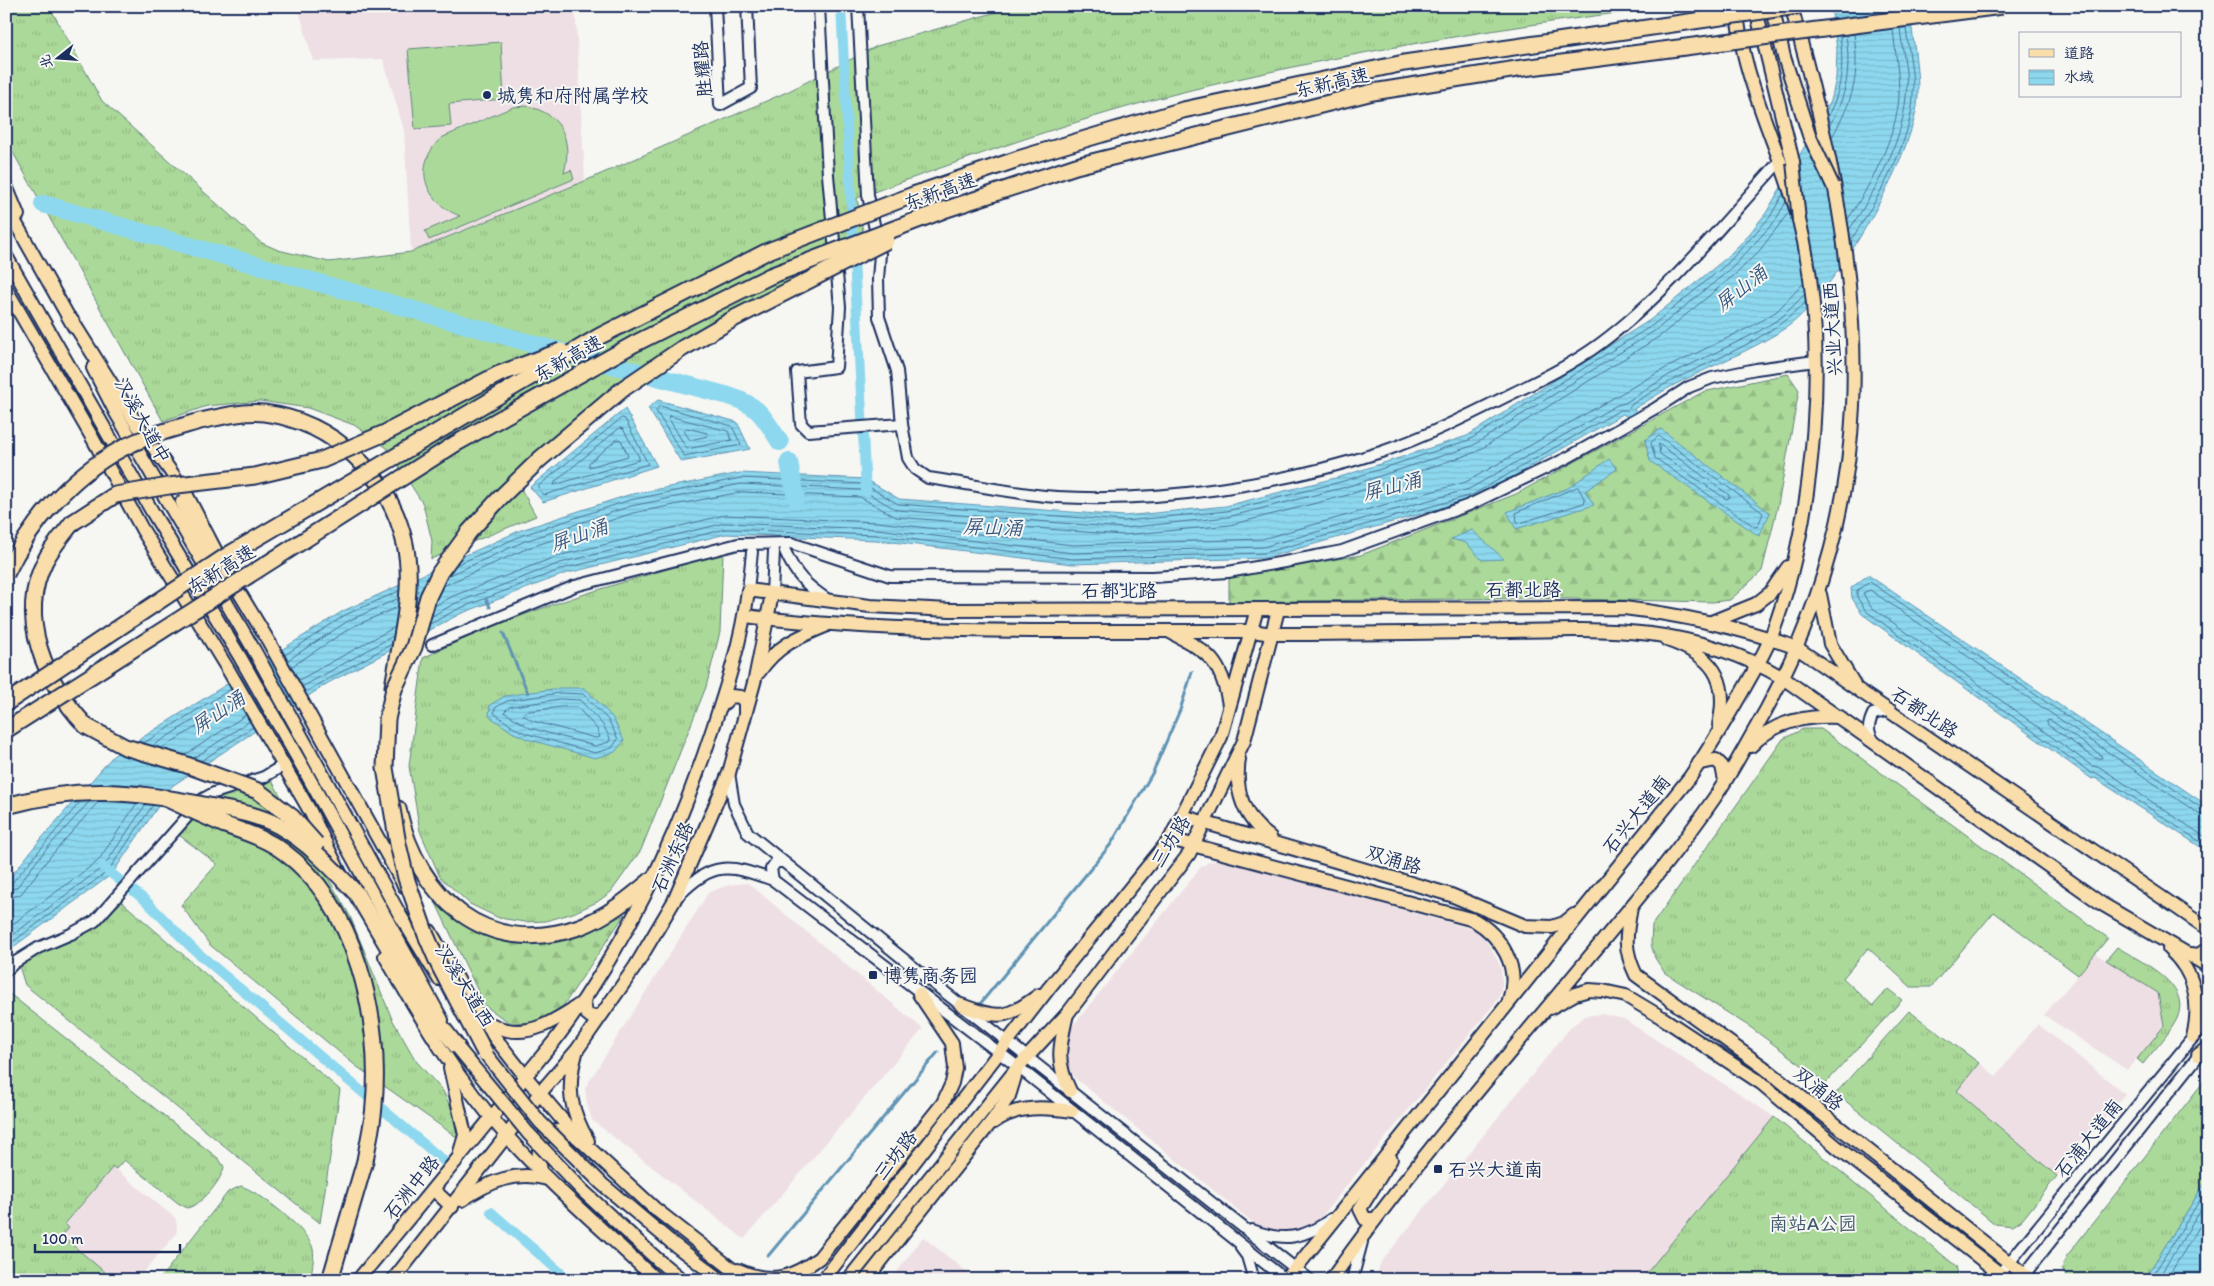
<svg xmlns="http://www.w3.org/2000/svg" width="2214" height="1286" font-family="Itim,'LXGW WenKai TC',sans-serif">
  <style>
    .built { fill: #eedfe4 }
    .grass { fill: url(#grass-tufts); stroke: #63847c }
    .forest { fill: url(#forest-firs); stroke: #63847c }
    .garden { fill: #abd999; stroke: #63847c }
    .water { fill: url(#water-rules); stroke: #5f94b4 }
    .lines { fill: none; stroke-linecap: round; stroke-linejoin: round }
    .shore { stroke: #497398; stroke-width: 1 }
    .stream { stroke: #5f94b4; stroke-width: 3 }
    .canal { stroke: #8dd8ee; stroke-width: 10 }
    .river { stroke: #8dd8ee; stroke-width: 18 }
    .minor-casing { stroke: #1b2f5e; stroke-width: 14 }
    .major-casing { stroke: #1b2f5e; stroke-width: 16 }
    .highway-casing { stroke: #1b2f5e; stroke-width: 19 }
    .minor { stroke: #f6f6f2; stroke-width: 10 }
    .major { stroke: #f9deab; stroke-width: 12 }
    .highway { stroke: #f9deab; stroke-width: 15 }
    .major-bridge-casing { stroke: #1b2f5e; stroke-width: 16; stroke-linecap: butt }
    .highway-bridge-casing { stroke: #1b2f5e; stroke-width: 19; stroke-linecap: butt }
    .major-bridge { stroke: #f9deab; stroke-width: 12 }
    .highway-bridge { stroke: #f9deab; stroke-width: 15 }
    .poi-dot { fill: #1b2f5e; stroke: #f6f6f2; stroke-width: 2 }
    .labels { text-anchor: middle; stroke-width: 4; stroke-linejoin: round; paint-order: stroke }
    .street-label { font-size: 19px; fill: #1b2f5e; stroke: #f6f6f2 }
    .poi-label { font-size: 19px; fill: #1b2f5e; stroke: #f6f6f2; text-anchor: start }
    .park-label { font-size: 19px; fill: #3f5a6d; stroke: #f6f6f2 }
    .water-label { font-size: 20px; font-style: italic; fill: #385982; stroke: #f6f6f2 }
  </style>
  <defs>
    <pattern id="grass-tufts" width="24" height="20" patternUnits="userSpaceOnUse" patternTransform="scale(1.25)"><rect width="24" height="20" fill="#abd999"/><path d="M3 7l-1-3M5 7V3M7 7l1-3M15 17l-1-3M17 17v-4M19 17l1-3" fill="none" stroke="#93bb86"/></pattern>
    <pattern id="forest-firs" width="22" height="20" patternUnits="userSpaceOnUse" patternTransform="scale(1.25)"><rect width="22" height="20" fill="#abd999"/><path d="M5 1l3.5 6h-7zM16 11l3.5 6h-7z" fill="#93bb86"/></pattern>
    <pattern id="water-rules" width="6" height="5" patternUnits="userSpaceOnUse" patternTransform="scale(1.25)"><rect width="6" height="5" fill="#8dd8ee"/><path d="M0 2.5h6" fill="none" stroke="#79bace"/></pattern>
  </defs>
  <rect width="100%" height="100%" fill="#f6f6f2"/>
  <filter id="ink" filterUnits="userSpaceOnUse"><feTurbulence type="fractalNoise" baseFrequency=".02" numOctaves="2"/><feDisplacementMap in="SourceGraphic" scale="10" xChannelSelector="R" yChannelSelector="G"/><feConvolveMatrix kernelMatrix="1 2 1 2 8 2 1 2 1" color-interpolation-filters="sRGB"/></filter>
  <g filter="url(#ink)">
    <g class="built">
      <path d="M298,6h277l10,175 -174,71 -7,-122 -21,-71 -70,2z"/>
      <path d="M1221,860l255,70 15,17 10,21 1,16 -3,14 -177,218 -18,13 -16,3 -27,-3 -186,-151 -9,-16v-19l6,-16 129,-160 8,-5z"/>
      <path d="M748,883l175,146 -179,210 -152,-119 -5,-16 -2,-16 124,-196 20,-7z"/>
      <path d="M2096,954l62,38 6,34 -37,44 -83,-55z"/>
      <path d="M1602,1014l22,5 150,98 -133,163h-266l6,-18 190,-235 14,-11z"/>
      <path d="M2038,1024l87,70 -68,82 -101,-85 23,-28 17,13z"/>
      <path d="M113,1167l62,51 2,8 -1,8 -39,46h-23l-53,-44 7,-8 -3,-3z"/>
      <path d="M923,1237l54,43h-86z"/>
    </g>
    <g class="grass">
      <path d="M6,6h43l53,95 158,141 18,8 51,12 82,-10 174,-71 204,-90 88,-45 141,-40h656c-161,19 -321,45 -479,83 -115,28 -227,69 -338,109l11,61c-71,34 -142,67 -208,111 -50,34 -95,76 -140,117l16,29 -105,43 1,-18 -9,-37 -36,-56 -33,-23 -46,-17 -48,-7 -53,5 -44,15 -157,-281z"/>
      <path d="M723,553l-3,79 -14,55 -65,163 -30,42 -14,10 -24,11 -27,8 -21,1 -26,-4 -29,-14 -30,-27 -20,-46 -11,-65 14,-108c96,-48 197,-75 300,-105z"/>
      <path d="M1803,729h18l287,209 -30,37 -84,-63 -63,75h-20l-43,-39 -25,30 30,28 15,-17 14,11 -76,83 -76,-56 -85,-54 -10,-15 -4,-14 1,-19 131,-186z"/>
      <path d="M272,781l78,135 42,103 24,42 27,30 14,30 1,17 -102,-72 -146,-121 -29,-40 36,-41 -38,-29 30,-34z"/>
      <path d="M122,902l218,188 -20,133 -295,-238 -6,-19 19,-15 59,-27z"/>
      <path d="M2117,947c24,15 81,39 57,77 -8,14 -21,27 -31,40l-6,-5 27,-33 -6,-33 -52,-33z"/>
      <path d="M6,991l213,168 5,8c-3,14 -22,38 -37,41l-9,-5 -54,-43 -8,9 -3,-2 -48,57 4,4 -7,8 52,44h-108z"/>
      <path d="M1909,1011l70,52 -22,28 100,85 -35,44 -9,6 -18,-2 -159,-131z"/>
      <path d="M2208,1076v102l-64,102h-76l-6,-11 4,-12z"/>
      <path d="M1774,1117l182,149 3,14h-318z"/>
      <path d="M241,1186c17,5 68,44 72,63 2,9 -2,22 -2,31h-152l69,-88z"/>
    </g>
    <g class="forest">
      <path d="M1788,374l11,16 -21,115 -16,66 -32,29 -17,2 -185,-4 -299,4v-24l132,-23 155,-61 187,-102z"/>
      <path d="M433,897c11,10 23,22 35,30 49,32 110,12 157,-13l-62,92 -25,16 -28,1 -25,-17z"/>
    </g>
    <g class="garden">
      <path d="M501,42l3,57 -55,5 2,22 -36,3 -7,-80z"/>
      <path d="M526,106c35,7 47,33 38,67l7,-3 3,9 -145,61 -4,-9 35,-15c-36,-14 -48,-50 -19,-78l72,-31z"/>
    </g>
    <g class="water">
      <path d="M1831,6h78c3,26 10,66 9,91 -3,57 -83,197 -131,230 -34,23 -74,38 -111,57 -14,7 -28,17 -42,25l4,6 -8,4 -7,-5 -149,85 -209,59 -193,6 -196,-24 -150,-6 -162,40 -104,40 -132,69 -156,103 -60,88 -96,71 -10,11v-73l29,-37 78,-90 230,-145 178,-81 107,-35 112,-22 126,6 33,20 225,17 102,-10 117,-30 124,-40 183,-116 75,-61 21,-21 20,-25 65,-112 5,-23 1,-29z"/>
      <path d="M658,400l79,22 13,27 -69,13 -33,-54z"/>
      <path d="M625,409l32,57 -114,36 -13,-15z"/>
      <path d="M1661,429l109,84 -11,23 -109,-75 -5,-21z"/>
      <path d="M1609,459l8,10 -32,22 9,14 -78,24 -9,-17 61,-24z"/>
      <path d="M1472,530l32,29 -22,1 -16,-17 -15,-4z"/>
      <path d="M1868,575l340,231v46l-113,-74 -3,1 -230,-165 -10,-16 -1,-10z"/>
      <path d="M560,688h25l28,30 11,23 -9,11 -20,6 -68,-19 -15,-7 -23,-16 1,-11 15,-9z"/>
      <path d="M2208,1178v83l-12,19h-52z"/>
    </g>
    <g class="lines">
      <g class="shore">
        <path d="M1827,117c15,-25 17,-53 13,-81"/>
        <path d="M1829,126c18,-30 22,-56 17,-91"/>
        <path d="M1832,137c21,-37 28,-60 22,-103"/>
        <path d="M1848,219c21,-31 50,-85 51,-124 0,-22 -4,-45 -6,-66"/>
        <path d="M1849,230c26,-38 53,-86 57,-133 3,-22 -4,-47 -6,-69"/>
        <path d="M1851,240c26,-40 60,-96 62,-144 1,-22 -5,-47 -7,-69"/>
        <path d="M660,406l72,20 9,19 -57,11 -28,-45z"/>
        <path d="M669,416l59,15 4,9 -45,9 -18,-30z"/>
        <path d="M622,418l3,1 23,45 -104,31 -5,-6v-3z"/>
        <path d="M620,428l3,1 16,28v3l-85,25 1,-3z"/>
        <path d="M687,428l20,5 1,3 -18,4 -6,-9z"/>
        <path d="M1659,436l104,77 -5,13 -3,1 -100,-69 -4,-15z"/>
        <path d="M618,439l3,1 7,16 -39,11v-4z"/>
        <path d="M1659,444l70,51v3l-3,1 -66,-45z"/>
        <path d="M1578,487l7,13 -1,3 -64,20 -3,-1 -1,-9z"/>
        <path d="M456,565l67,-30 107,-35 111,-22 123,6 34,20 226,17 103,-10 117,-30 125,-41 184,-115 75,-62 42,-46 13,-23"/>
        <path d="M448,576l77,-35 106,-35 110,-22 121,6 35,20 227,18 104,-11 118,-30 126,-41 184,-116 77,-63 42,-46 11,-19"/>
        <path d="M443,586l85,-38 105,-35 108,-21 119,5 36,20 227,18 107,-10 118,-30 128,-43 184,-116 78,-64 22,-22 29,-38"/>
        <path d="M435,606l18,-10 105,-40 167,-41 152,7 196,23 189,-6 204,-57 200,-114 88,-43 23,-14 26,-27"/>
        <path d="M432,616l24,-13 104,-40 165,-40 152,6 196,24 190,-6 206,-58 148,-84 8,-2 44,-28 89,-43 24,-15 22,-22"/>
        <path d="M430,624l28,-15 104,-40 164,-40 150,6 197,24 191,-6 208,-58 148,-85h8l4,-6c14,-8 28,-18 43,-25 46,-23 94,-40 130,-76"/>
        <path d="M285,655l60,-40 54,-24"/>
        <path d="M288,660l60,-39 51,-23"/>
        <path d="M291,667l61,-40 46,-20"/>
        <path d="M299,680l96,-53"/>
        <path d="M302,687l91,-51"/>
        <path d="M305,692l87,-48"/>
        <path d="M560,693l23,1 26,27 9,18 -6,9 -17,5 -67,-19 -14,-6 -20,-15 1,-5 12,-7z"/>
        <path d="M560,699l20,1 23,25 7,13 -1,4 -14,4 -65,-18 -26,-16 5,-5z"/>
        <path d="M561,707h16l20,22 3,8 -5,1 -62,-17 -10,-6 2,-3z"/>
        <path d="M2047,721l3,-1 51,35 1,3h-7l-47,-33z"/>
        <path d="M144,743l87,-54"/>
        <path d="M152,746l82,-51"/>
        <path d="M162,748l76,-47"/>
        <path d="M185,755l61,-40"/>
        <path d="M194,758l56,-37"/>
        <path d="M201,761l52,-34"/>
        <path d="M2208,810l-5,-1 -333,-227 -13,8v7l9,14 225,162 7,1 110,73"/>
        <path d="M2208,816l-9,-2 -329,-224 -7,3 7,13 222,160 9,2 107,71"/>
        <path d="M6,885l6,-2 68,-81"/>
        <path d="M6,892l11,-5 26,-34 46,-51"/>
        <path d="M6,899l15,-5 28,-36 50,-57"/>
        <path d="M6,929l92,-68 39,-58"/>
        <path d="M6,940l98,-74 42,-62"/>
        <path d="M6,949l8,-8 94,-70 45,-66"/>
        <path d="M2150,1280l58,-93"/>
        <path d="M2157,1280l51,-81"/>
        <path d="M2166,1280l42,-67"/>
      </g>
      <g class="stream">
        <path d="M486,599l4,8"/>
        <path d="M503,633l25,60"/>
        <path d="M980,1004l131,-160 42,-72 27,-62 12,-38"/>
        <path d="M768,1256l170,-204"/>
      </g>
      <g class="canal">
        <path d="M841,6l25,486"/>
        <path d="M103,867l42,33 47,48 253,214"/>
        <path d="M491,1212l78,68"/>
      </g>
      <g class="river">
        <path d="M43,204l490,140 196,52c31,10 34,20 51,46"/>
        <path d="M789,462l7,36"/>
      </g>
      <defs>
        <g id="minor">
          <path d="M715,6l5,99 31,-17 -4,-82"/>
          <path d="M819,6l9,169 12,132 -4,60 -39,5 4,52 7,7 94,-7"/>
          <path d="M858,6l10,189 12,59 -2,25 1,38 18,54 5,53 6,34 7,11 13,9c43,6 86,16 129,19 104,6 225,-13 324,-45 44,-15 86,-36 128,-57 31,-15 64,-31 92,-52 66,-49 123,-121 179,-182"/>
          <path d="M785,551c11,25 20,33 43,49"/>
          <path d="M748,590l4,-38"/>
          <path d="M772,594l2,-43"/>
          <path d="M432,645l143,-59 163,-42 53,-1 99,33 263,1 75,-5 62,-11 52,-10 127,-46 98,-47 89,-50 33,-21 23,-9 44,-9 59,-8"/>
          <path d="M1874,741c-7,-10 -6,-16 -1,-27l18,-4"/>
          <path d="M729,773l5,31 14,29 185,150 377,297"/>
          <path d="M773,880l-2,-11 5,-7h6"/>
          <path d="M678,896c35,-35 50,-32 95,-16l245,187 268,213"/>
          <path d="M6,971l8,-8 24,-15 33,-14 24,-13 108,-122 11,-6 50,-16 18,-11"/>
          <path d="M1252,1230c31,12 52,9 79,-11"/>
          <path d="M1241,1248l6,8 7,24"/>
          <path d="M1352,1280l10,-38"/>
          <path d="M1995,1280l213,-261"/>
          <path d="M2020,1280l183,-230"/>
        </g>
        <g id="major">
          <path d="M1755,6l38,156"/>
          <path d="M1772,6l12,51 25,78"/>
          <path d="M6,186l12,29"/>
          <path d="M6,206l68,121"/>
          <path d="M6,256l147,257 87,144 65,114 137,249"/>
          <path d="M6,289l87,150 49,90 87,142 81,140 31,64"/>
          <path d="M71,319l65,104 48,67 40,77 45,75 136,245"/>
          <path d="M93,368l23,45 138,237 146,265 39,64"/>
          <path d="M182,502l24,52"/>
          <path d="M1820,594l10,50 24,40"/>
          <path d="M745,616c168,20 338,14 507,15l20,3c67,0 134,-1 201,-2 111,-2 211,-13 310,46l319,226 106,62"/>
          <path d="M1709,623l47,-19 14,-11 18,-26"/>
          <path d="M1170,632c38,20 52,28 59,73"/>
          <path d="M1667,640c44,15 63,37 52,85"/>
          <path d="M759,672c18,-26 37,-34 66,-46"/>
          <path d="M721,706l10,-10 10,1 4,6v9"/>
          <path d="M1751,746c23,-25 56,-31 89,-29"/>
          <path d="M1239,759c-5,32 5,60 31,78"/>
          <path d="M1699,763l17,-3 6,6 3,15"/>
          <path d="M1182,816l269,79 74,31 27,1 12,-4 10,-8"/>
          <path d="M1170,839l304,81c27,16 47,47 35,80"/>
          <path d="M1631,907c-5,28 -8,41 5,68l130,94 265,211"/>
          <path d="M430,931l51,89 44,56 51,60 78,72 92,72"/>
          <path d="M2169,949c27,24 32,54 24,88"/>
          <path d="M2190,954l9,1 9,-7"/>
          <path d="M385,956c36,63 73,125 121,179 46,52 100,97 150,145"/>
          <path d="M961,1005c38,14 44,15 78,-10"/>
          <path d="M1550,1008l25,-14 14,-4 14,1 23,5 35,21 100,66 76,64 171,133"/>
          <path d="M1067,1014c-7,31 -12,47 3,77"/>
          <path d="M481,1020c9,3 18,9 26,10 29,6 54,-14 77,-28l2,11 5,4 10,-2"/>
          <path d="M576,1053c-10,36 -6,56 12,88"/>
          <path d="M2198,1055l10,-7"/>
          <path d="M450,1068l15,67 -5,17"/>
          <path d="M994,1122c23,-17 51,-15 78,-11"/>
          <path d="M541,1170c-4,-15 -5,-36 16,-39 5,-1 14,3 19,5"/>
          <path d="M434,1190l18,17"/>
          <path d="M462,1200c26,-18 54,-30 86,-21"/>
          <path d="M1374,1219h-9l-5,-10 31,-50"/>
          <path d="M671,1242l50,38"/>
          <path d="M659,1261l23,19"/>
          <path d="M738,1270c33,15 54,8 81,-12l124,-155 9,-20 3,-15 -3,-25 -33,-49"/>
          <path d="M358,1280l198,-241c69,-92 118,-194 154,-302 16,-48 32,-97 38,-147l122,16 80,4 674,-2c58,7 118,20 173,40l411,281"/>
          <path d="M393,1280l147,-187 37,-43 58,-83 39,-66 55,-128 26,-94 17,-85"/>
          <path d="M823,1280l226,-292 121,-149 51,-102 36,-128"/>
          <path d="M848,1280l170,-213 50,-54 121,-159 55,-113 34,-131"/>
          <path d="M866,1280l126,-159 17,-25 7,-23"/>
          <path d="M1285,1280l11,-12 394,-491c20,-29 37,-59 55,-90 9,-16 19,-33 26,-50 45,-118 59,-295 28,-417 -14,-54 -39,-104 -53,-158 -5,-18 -7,-37 -11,-56"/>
          <path d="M1331,1280c73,-103 155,-199 235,-295 50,-61 104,-122 149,-188 19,-28 34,-58 51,-87 52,-96 82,-195 87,-304 6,-132 -26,-273 -62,-400"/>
        </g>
        <g id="highway">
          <path d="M200,421c20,-4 43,-10 64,-8 70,9 126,63 141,131 10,46 -5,98 -12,143"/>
          <path d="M72,523c-9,12 -20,24 -27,38 -29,58 1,122 41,165"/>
          <path d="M398,809c20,89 88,150 181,118 30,-11 53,-31 77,-51"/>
          <path d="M356,893l60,101 42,54"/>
          <path d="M330,1280l35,-119"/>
        </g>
      </defs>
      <use href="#minor" class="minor-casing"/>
      <use href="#major" class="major-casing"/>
      <use href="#highway" class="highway-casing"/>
      <use href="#minor" class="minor"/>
      <use href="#major" class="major"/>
      <use href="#highway" class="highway"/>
      <defs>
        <g id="major-bridge">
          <path d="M1809,135l24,51"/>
          <path d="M1793,162l6,58"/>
          <path d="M458,1048l70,85 55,58 76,70"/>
          <path d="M485,1053l55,69 62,62 69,58"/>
        </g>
        <g id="highway-bridge">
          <path d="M72,523l43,-28 54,-9 86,-10 67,-16 63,-27 114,-59 62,-23"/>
          <path d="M6,574c24,-51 65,-98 115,-125 24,-13 52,-20 79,-28"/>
          <path d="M6,703l222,-148 372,-219 168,-85 145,-56 105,-36 165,-49 221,-47 394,-57"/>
          <path d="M86,726l39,21 59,17 74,27 34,26 24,27"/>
          <path d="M6,730l449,-286 179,-100 136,-68 174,-66 132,-44 297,-74 150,-24 479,-62"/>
          <path d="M163,797c21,10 41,19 62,28 20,7 42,14 59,27 72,53 98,168 90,253 -1,19 -6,37 -9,56"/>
          <path d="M6,806c75,-21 128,-15 203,0 24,5 48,8 70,20 30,17 53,42 77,67"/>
          <path d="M485,1053l-46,-88 -13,-30 -20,-57 -8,-34 -13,-76 2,-49 7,-30 20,-42 14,-50 12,-25 29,-40 31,-34 40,-39 84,-71 59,-40 52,-30 151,-77"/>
        </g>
      </defs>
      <use href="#major-bridge" class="major-bridge-casing"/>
      <use href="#highway-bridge" class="highway-bridge-casing"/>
      <use href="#major-bridge" class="major-bridge"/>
      <use href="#highway-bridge" class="highway-bridge"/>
    </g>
  </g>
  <g class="poi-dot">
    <circle cx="487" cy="95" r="5"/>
    <rect x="868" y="970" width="10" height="10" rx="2.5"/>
    <rect x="1433" y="1164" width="10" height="10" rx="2.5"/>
  </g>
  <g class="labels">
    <g class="street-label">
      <text transform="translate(702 69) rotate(-95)" y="7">胜耀路</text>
      <text transform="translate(1332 82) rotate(-13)" y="7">东新高速</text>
      <text transform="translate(940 191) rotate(-20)" y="7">东新高速</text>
      <text transform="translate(1832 329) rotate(-93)" y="7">兴业大道西</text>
      <text transform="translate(568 358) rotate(-29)" y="7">东新高速</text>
      <text transform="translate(143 420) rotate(61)" y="7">汉溪大道中</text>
      <text transform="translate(221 569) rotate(-32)" y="7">东新高速</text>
      <text x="1523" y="596">石都北路</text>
      <text x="1119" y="597">石都北路</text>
      <text transform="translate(1925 712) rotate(34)" y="7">石都北路</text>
      <text transform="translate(1636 814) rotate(-51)" y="7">石兴大道南</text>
      <text transform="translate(1170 841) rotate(-59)" y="7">三坊路</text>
      <text transform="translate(672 857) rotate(-66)" y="7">石洲东路</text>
      <text transform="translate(1394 859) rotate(17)" y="7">双涌路</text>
      <text transform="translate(465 985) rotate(58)" y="7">汉溪大道西</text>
      <text transform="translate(1819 1088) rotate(39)" y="7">双涌路</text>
      <text transform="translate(2088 1138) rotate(-51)" y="7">石浦大道南</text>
      <text transform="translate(895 1155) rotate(-52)" y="7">三坊路</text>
      <text transform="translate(411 1187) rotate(-51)" y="7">石洲中路</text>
    </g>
    <g class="poi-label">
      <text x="497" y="102">城隽和府附属学校</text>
      <text x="883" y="982">博隽商务园</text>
      <text x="1448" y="1176">石兴大道南</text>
    </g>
    <g class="park-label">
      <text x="1813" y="1230">南站A公园</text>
    </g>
    <g class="water-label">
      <text transform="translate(1741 288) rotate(-38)" y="7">屏山涌</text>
      <text transform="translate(1392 486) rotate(-14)" y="7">屏山涌</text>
      <text transform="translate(993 527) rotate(2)" y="7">屏山涌</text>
      <text transform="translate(579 535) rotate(-19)" y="7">屏山涌</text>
      <text transform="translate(218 712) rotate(-34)" y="7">屏山涌</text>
    </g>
  </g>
  <rect width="2214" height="1286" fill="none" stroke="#f6f6f2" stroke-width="25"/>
  <rect x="12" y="12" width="2189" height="1261" fill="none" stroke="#1b2f5e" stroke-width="2" filter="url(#ink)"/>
  <rect x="2019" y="32" width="162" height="65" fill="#f6f6f2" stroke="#9ea6b7"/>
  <rect x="2029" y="49" width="25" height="8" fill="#f9deab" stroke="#9ea6b7"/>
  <text x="2064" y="58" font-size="15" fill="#1b2f5e">道路</text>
  <rect x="2029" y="70" width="25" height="15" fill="url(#water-rules)" stroke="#9ea6b7"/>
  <text x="2064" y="82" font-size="15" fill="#1b2f5e">水域</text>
  <g transform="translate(58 58) rotate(253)" stroke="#f6f6f2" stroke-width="4" paint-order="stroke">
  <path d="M0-4L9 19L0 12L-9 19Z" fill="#1b2f5e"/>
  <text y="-8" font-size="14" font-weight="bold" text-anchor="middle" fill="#1b2f5e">北</text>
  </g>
  <path d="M35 1244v8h145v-8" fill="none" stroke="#1b2f5e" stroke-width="2.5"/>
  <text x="42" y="1244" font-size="15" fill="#1b2f5e" stroke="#f6f6f2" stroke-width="4" paint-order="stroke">100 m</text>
</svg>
